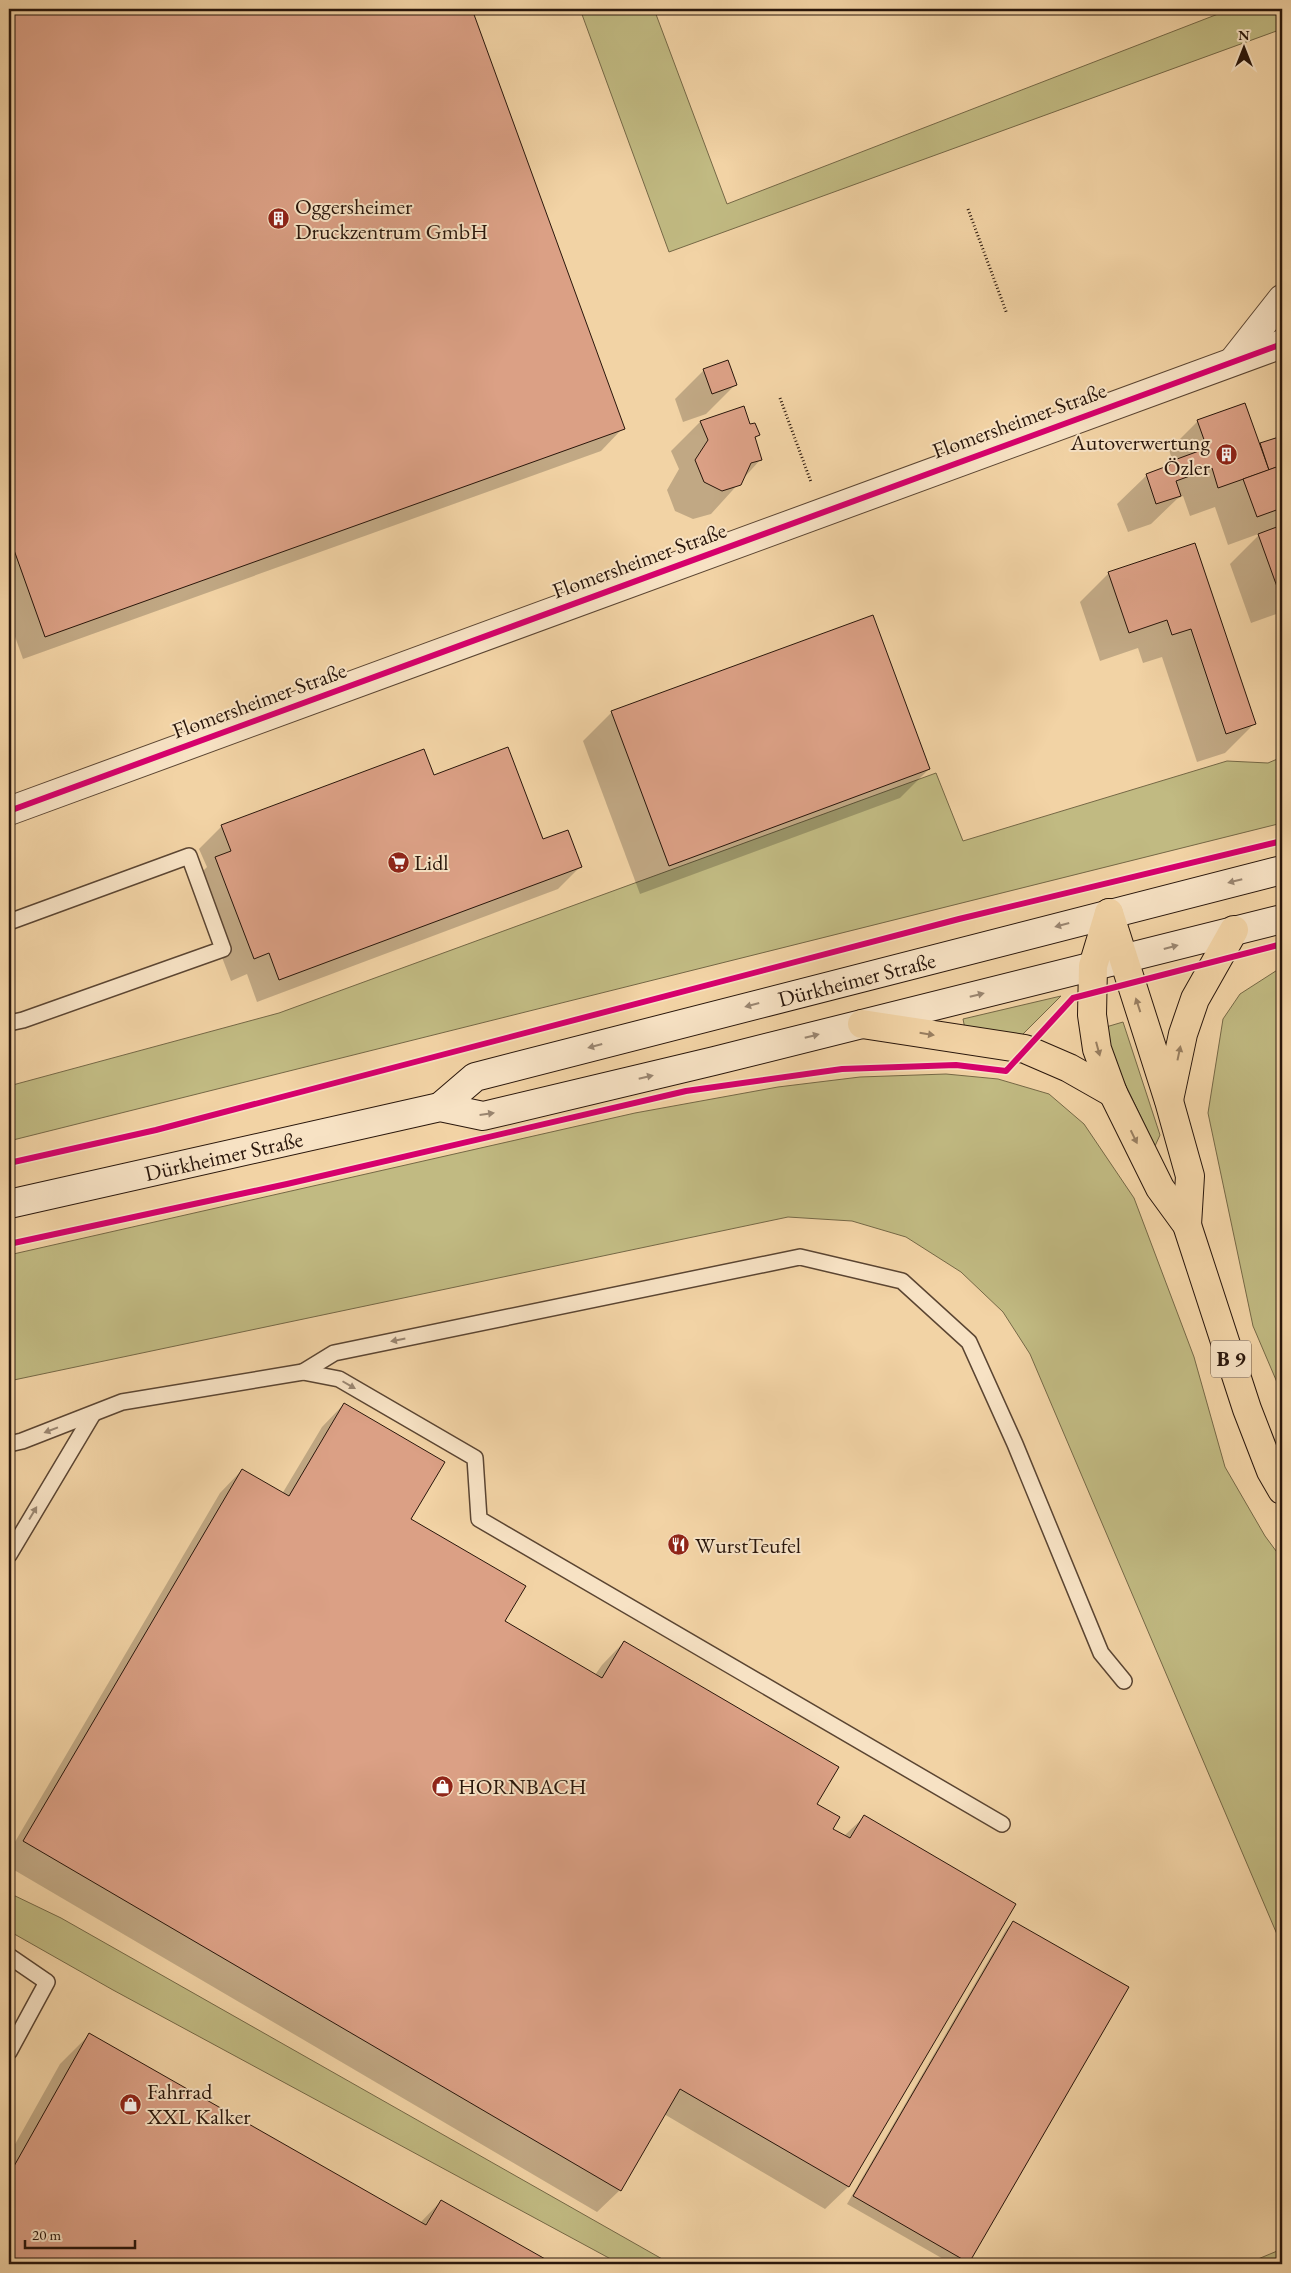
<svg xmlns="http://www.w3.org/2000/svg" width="1291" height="2273" font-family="'EB Garamond',serif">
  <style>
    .green { fill: #c1ba82; stroke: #756846 }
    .shadow { fill: #0003 }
    .building { fill: #dba085; stroke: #29160b }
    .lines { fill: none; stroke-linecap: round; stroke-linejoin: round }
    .service-casing { stroke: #5b4532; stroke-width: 18 }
    .minor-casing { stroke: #5b4532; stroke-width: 30 }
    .secondary-casing { stroke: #29160b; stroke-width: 30 }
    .trunk-casing { stroke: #29160b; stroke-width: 30 }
    .path { stroke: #29160b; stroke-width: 3; stroke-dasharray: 1 2.5; stroke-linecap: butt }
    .service { stroke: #f7e2c4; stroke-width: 15 }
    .minor { stroke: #f7e2c4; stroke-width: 28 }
    .secondary { stroke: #f7e2c4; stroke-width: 28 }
    .trunk { stroke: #f2d3a5; stroke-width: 28 }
    .cycleway-casing { stroke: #f7e2c4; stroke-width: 9 }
    .cycleway { stroke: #d6006c; stroke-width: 6 }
    .oneway { fill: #9a8671 }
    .oneway2 { fill: #987e60 }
    .labels { text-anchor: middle; stroke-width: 4; stroke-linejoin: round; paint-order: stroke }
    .shield { fill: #f7e2c4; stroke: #675342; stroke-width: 1 }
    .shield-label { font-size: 21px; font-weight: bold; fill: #29160b }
    .poi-label { font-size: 22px; fill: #29160b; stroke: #f7e2c4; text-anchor: start }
    .street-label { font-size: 22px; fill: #29160b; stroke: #f7e2c4 }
  </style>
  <rect width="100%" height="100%" fill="#f2d3a5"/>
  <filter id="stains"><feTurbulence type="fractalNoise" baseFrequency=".004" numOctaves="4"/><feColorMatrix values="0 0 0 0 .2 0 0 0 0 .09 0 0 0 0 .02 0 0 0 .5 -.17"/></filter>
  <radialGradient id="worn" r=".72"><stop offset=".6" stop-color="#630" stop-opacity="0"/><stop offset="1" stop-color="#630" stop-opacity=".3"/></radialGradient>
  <g class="green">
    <path d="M580,9h74l73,195 504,-195h51v20l-613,223z"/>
    <path d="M1282,757v66l-1273,318v-55l270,-73 657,-240 27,68 264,-80 41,2z"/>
    <path d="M1282,967v427l-29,-68 -45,-213 15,-94 17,-25z"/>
    <path d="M1061,996l-39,39 -57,-6 -2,-10z"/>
    <path d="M1123,1022l37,113 -5,11 -40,-83 -9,-36z"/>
    <path d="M946,1074l52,5 51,15 35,30 50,74 60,159 31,110 40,69 17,23v387l-252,-592 -27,-42 -42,-40 -55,-35 -54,-16 -64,-4 -779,164v-126l626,-142 143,-26 82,-10z"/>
    <path d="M9,1893l52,25 610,346h-51l-507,-274 -104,-59z"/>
    <path d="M1282,2249v15h-36z"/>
  </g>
  <g class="shadow">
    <path d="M9,9h462l152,419 -22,23 -578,208 -14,-39z"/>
    <path d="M704,370l31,15 -29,29 -23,8 -8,-23z"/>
    <path d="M743,408l6,18 10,9 -5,4 7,20 -50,55 -18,5 -18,-8 -8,-21 12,-21 -8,-18 29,-29z"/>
    <path d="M1198,421l61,24 23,-8v175l-31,11 -21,-59 31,-31 -33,12 -13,-38 -25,9 -7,-20 -6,3 -26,25 -23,8 -11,-28 29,-28 17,-7 10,-7 -4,-12z"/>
    <path d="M1194,544l60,180 -29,29 -28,9 -35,-105 -19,6 -5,-15 -38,13 -20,-59 29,-29z"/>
    <path d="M612,712l317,57 -29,29 -260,96 -57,-153z"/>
    <path d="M433,776l147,91 -22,22 -301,113 -10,-28 -16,7 -38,-100 14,-14 -8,-18 23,-23z"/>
    <path d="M344,1404l65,116 95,102 91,53 7,-10 22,-23 192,163 16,24 12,7 20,-19 150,87 -166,283 -23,22 -161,-95 -44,76 -23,22 -588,-345v-15l211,-359 22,-23 40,24 40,-67z"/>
    <path d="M1013,1922l-45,340 -16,2 -105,-60 159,-274z"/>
    <path d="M89,2035l331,188 21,-22 111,63h-543v-109l51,-91z"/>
  </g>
  <g class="building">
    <path d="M9,9h463l153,420 -580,208 -36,-101z"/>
    <path d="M728,360l9,25 -25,9 -9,-25z"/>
    <path d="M1245,403l24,67 -51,18 -6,-20 -36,13 5,15 -25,8 -10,-30 24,-9 -1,-3 38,-14 -10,-28z"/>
    <path d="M744,406l6,18 5,-1 5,12 -5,2 7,23 -11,3 -10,22 -19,6 -18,-9 -9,-22 13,-20 -8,-19z"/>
    <path d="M1282,436v29l-13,5 -9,-27z"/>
    <path d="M1282,465v43l-25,9 -14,-38z"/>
    <path d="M1282,525v70h-2l-22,-61z"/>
    <path d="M1195,543l61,181 -30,10 -35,-105 -19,6 -5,-15 -38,13 -21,-61z"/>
    <path d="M873,615l57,154 -261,97 -58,-155z"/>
    <path d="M508,747l35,92 25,-9 14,37 -303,113 -10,-27 -15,6 -39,-102 16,-6 -10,-26 203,-76 10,26z"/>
    <path d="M344,1403l101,59 -34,57 115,67 -21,35 97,57 22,-37 215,126 -22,37 23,13 -7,12 17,9 14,-23 152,89 -167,283 -169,-98 -59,102 -598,-350 219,-372 47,27z"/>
    <path d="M1013,1921l116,66 -160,276 -116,-67z"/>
    <path d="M89,2033l337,192 15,-25 113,64h-545v-89z"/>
  </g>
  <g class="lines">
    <defs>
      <g id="service">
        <path d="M9,922l180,-66 34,93 -200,71 -14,3"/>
        <path d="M303,1372l31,-19 466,-96 102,24 67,61 46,102 86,209 23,28"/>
        <path d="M9,1444l13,-3 100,-39 181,-30 36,7 136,79 4,61 523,305"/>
        <path d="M9,1555l84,-141"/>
        <path d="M9,1956l38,26 -38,70"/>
      </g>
      <g id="minor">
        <path d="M1234,360l48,-61"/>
        <path d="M9,811l1273,-467"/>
      </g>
      <g id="secondary">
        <path id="s1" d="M440,1107l35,-30 807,-207"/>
        <path id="s2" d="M9,1204l431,-97 43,9 231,-55 568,-142"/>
      </g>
      <g id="trunk">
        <path d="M1109,913l-16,53 -1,49 5,34 16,44 47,95 27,37 60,184 24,62 11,19"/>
        <path d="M1109,913l60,188 21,75 -3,49"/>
        <path d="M862,1024l163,25 44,19 44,25"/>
        <path d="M1169,1100l14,-66 12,-35 39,-69"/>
      </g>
    </defs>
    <use href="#service" class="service-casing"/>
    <use href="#minor" class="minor-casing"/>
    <use href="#secondary" class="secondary-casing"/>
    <use href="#trunk" class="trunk-casing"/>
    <g class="path">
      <path d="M968,209l39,105"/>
      <path d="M780,398l31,84"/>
    </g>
    <use href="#service" class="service"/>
    <use href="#minor" class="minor"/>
    <use href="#secondary" class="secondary"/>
    <use href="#trunk" class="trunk"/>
    <defs>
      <g id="cycleway">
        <path d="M9,811l1273,-467"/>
        <path d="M9,1163l147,-33 803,-211 323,-78"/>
        <path d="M9,1244l278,-60 399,-93 156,-22 114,-4 50,6 67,-73 209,-54"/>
      </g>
    </defs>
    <use href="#cycleway" class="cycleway-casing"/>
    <use href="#cycleway" class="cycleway"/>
  </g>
  <defs><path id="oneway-solid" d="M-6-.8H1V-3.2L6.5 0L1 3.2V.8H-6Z" transform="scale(1.25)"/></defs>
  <g class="oneway">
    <use href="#oneway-solid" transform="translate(1235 881) rotate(166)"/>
    <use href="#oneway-solid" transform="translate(1062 925) rotate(165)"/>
    <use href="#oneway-solid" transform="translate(1171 947) rotate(-15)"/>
    <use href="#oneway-solid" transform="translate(977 995) rotate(-14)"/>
    <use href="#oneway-solid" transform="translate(752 1005) rotate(165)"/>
    <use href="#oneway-solid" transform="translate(812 1036) rotate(-14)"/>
    <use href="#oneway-solid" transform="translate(595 1046) rotate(165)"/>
    <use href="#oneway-solid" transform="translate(646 1077) rotate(-13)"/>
    <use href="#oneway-solid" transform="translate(487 1114) rotate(-8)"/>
    <use href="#oneway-solid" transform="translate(398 1340) rotate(169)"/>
    <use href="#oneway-solid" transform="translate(349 1385) rotate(30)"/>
    <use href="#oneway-solid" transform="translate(51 1430) rotate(159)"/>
    <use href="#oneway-solid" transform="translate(33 1513) rotate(-59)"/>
  </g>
  <g class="oneway2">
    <use href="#oneway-solid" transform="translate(1138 1005) rotate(-108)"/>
    <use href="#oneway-solid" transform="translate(927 1034) rotate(9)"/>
    <use href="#oneway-solid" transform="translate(1098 1049) rotate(75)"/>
    <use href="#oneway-solid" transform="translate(1179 1053) rotate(-78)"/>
    <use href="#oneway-solid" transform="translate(1134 1137) rotate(64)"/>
  </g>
  <defs>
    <symbol id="building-disc" viewBox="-11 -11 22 22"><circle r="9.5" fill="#8f2418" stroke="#f7e2c4"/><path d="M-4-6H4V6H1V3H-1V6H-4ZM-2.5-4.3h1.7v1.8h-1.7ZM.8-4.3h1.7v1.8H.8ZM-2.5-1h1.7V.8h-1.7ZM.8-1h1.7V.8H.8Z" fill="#fff"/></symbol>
    <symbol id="supermarket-disc" viewBox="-11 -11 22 22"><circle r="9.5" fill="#8f2418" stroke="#f7e2c4"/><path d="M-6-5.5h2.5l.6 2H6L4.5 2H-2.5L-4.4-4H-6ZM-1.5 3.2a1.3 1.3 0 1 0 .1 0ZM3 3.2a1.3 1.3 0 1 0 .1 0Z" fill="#fff"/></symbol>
    <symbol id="restaurant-disc" viewBox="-11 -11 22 22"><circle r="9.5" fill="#8f2418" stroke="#f7e2c4"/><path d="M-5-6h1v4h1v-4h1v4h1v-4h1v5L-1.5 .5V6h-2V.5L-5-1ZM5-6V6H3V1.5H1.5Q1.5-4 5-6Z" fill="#fff"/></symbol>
    <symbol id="shop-disc" viewBox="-11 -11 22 22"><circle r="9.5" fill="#8f2418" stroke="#f7e2c4"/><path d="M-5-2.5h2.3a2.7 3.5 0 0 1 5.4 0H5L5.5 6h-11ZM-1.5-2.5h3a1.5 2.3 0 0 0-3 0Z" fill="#fff"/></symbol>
  </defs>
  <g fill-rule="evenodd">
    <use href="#building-disc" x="266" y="206" width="25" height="25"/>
    <use href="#building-disc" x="1214" y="442" width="25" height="25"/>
    <use href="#supermarket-disc" x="386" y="850" width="25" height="25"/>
    <use href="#restaurant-disc" x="666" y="1532" width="25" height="25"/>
    <use href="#shop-disc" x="430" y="1774" width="25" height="25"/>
    <use href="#shop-disc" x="118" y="2092" width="25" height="25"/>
  </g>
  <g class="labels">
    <rect class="shield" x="1211" y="1340.5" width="40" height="37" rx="4"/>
    <g class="shield-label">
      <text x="1231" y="1366">B 9</text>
    </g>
    <g class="poi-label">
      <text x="295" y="214">Oggersheimer<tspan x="295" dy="25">Druckzentrum GmbH</tspan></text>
      <text x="1210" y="450" text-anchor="end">Autoverwertung<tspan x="1210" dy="25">Özler</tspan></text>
      <text x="414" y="870">Lidl</text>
      <text x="695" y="1553">WurstTeufel</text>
      <text x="458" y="1794">HORNBACH</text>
      <text x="147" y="2099">Fahrrad<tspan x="147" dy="25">XXL Kalker</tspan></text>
    </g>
    <g class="street-label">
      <text transform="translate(1019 420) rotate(-20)" y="8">Flomersheimer Straße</text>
      <text transform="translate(639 560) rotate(-20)" y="8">Flomersheimer Straße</text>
      <text transform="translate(259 700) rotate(-20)" y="8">Flomersheimer Straße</text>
      <text dy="8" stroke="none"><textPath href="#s1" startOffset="440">Dürkheimer Straße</textPath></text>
      <text dy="8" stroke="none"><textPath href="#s2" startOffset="220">Dürkheimer Straße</textPath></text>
    </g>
  </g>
  <rect width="1291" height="2273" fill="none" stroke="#f2d3a5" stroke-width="30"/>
  <rect x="10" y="10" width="1271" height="2253" fill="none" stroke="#29160b" stroke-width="2.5"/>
  <rect x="15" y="15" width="1261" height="2243" fill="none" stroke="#29160b"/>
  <g transform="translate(1244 48)" stroke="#f7e2c4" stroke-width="4" paint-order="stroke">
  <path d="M0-4L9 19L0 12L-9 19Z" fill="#29160b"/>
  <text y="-8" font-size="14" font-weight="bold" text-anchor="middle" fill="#29160b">N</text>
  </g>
  <path d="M25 2240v8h110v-8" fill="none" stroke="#29160b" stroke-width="2.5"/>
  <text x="32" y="2240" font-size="15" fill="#29160b" stroke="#f7e2c4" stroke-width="4" paint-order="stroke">20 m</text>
  <rect width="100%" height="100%" filter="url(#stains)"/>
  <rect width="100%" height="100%" fill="url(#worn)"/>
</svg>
